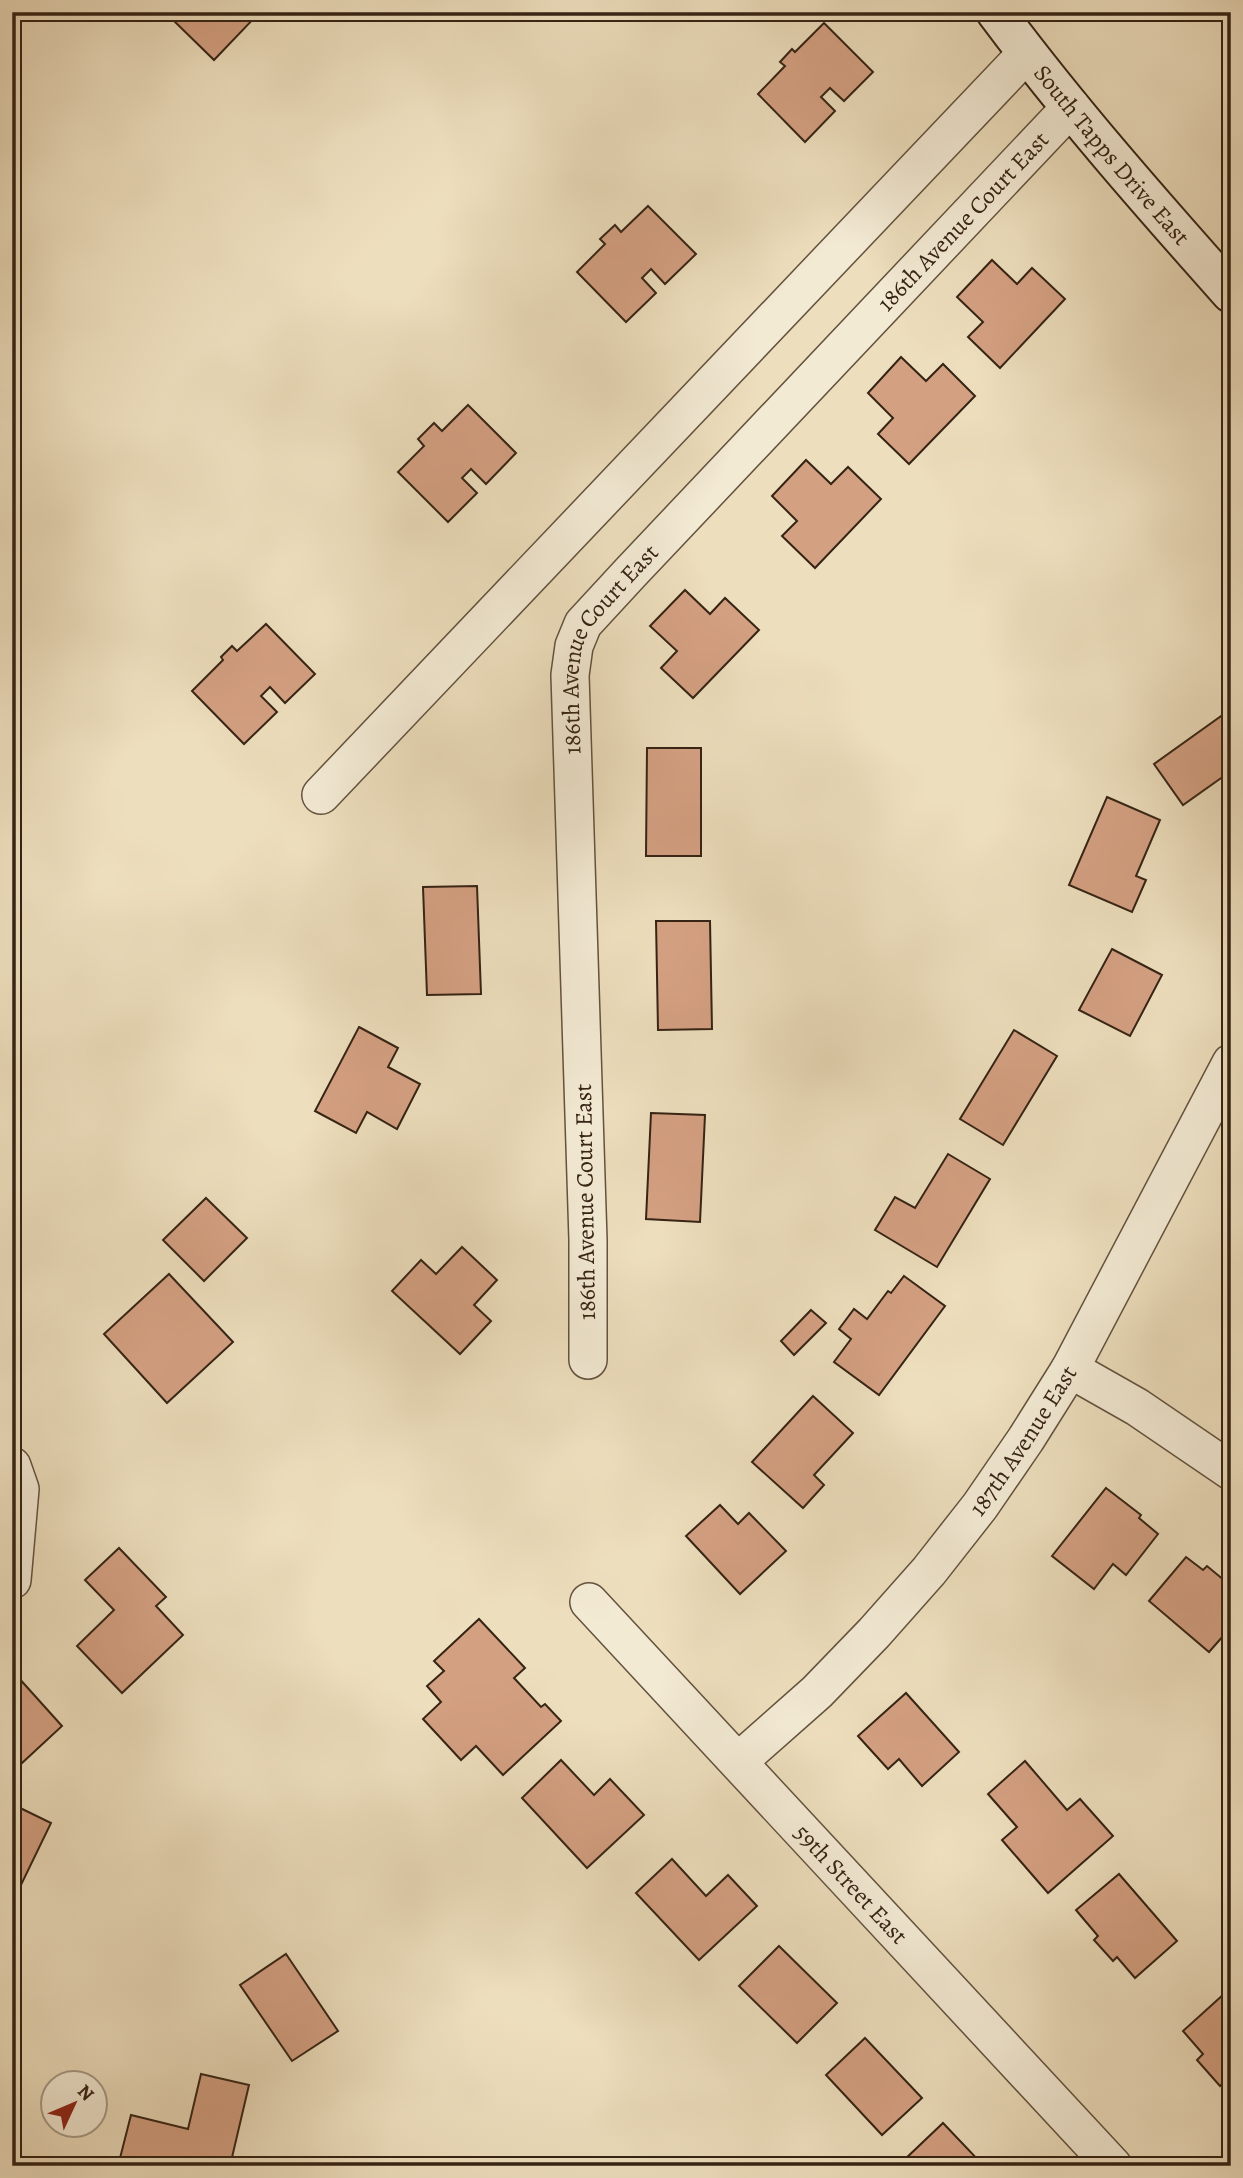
<svg xmlns="http://www.w3.org/2000/svg" width="1243" height="2178" font-family="Alegreya,serif">
  <style>
    .building { fill: #d4a082; stroke: #352314; stroke-width: 2 }
    .lines { fill: none; stroke-linecap: round; stroke-linejoin: round }
    .street-casing { stroke: #63523e; stroke-width: 40 }
    .secondary-casing { stroke: #352314; stroke-width: 42 }
    .street { stroke: #f3ead4; stroke-width: 37 }
    .secondary { stroke: #f3ead4; stroke-width: 38 }
    .labels { text-anchor: middle; stroke-width: 6; stroke-linejoin: round; paint-order: stroke }
    .street-label { font-size: 24px; fill: #352314; stroke: #f3ead4 }
  </style>
  <rect width="100%" height="100%" fill="#eddebd"/>
  <filter id="stains"><feTurbulence type="fractalNoise" baseFrequency=".00286" numOctaves="4"/><feColorMatrix values="0 0 0 0 .2 0 0 0 0 .09 0 0 0 0 .02 0 0 0 .5 -.17"/></filter>
  <radialGradient id="worn" r=".72"><stop offset=".6" stop-color="#630" stop-opacity="0"/><stop offset="1" stop-color="#630" stop-opacity=".3"/></radialGradient>
  <g class="building">
    <path d="M179,12h81l-46,48 -42,-41z"/>
    <path d="M824,23l49,49 -29,29 -14,-13 -9,9 14,14 -30,31 -47,-48 27,-28 -5,-4 12,-13 3,3z"/>
    <path d="M648,206l48,48 -31,30 -14,-15 -9,9 14,15 -30,29 -49,-50 28,-28 -5,-5 15,-14 6,7z"/>
    <path d="M992,260l25,24 15,-16 33,31 -65,69 -32,-31 15,-15 -26,-25z"/>
    <path d="M901,357l25,24 17,-17 32,32 -66,68 -31,-30 15,-16 -25,-25z"/>
    <path d="M468,405l48,48 -30,31 -15,-15 -9,9 15,15 -29,29 -50,-50 26,-26 -6,-7 16,-16 8,8z"/>
    <path d="M806,460l25,24 17,-17 33,32 -66,69 -33,-32 15,-15 -25,-25z"/>
    <path d="M685,590l25,24 15,-16 34,32 -66,68 -32,-30 16,-17 -27,-25z"/>
    <path d="M266,624l49,50 -30,29 -15,-16 -9,9 16,16 -33,32 -52,-53 31,-31 -2,-3 11,-11 5,5z"/>
    <path d="M1231,709v62l-48,34 -29,-41z"/>
    <path d="M647,748h54v108h-55z"/>
    <path d="M1107,797l53,23 -24,56 10,4 -14,32 -63,-27z"/>
    <path d="M477,886l4,108 -54,1 -4,-108z"/>
    <path d="M656,921h54l2,108 -54,1z"/>
    <path d="M1112,949l50,26 -32,61 -51,-26z"/>
    <path d="M359,1027l39,21 -10,19 32,17 -23,45 -30,-17 -11,21 -41,-22z"/>
    <path d="M1014,1030l43,26 -54,89 -43,-26z"/>
    <path d="M651,1113l54,2 -5,107 -54,-3z"/>
    <path d="M948,1154l42,25 -53,88 -62,-37 20,-33 20,11z"/>
    <path d="M206,1198l41,40 -43,43 -41,-41z"/>
    <path d="M462,1247l35,33 -23,25 17,16 -31,33 -68,-63 29,-31 15,14z"/>
    <path d="M169,1274l64,68 -66,61 -63,-69z"/>
    <path d="M904,1276l41,30 -66,89 -45,-33 17,-23 -12,-10 15,-20 13,10 21,-28 3,2z"/>
    <path d="M1231,1287v25l-8,-3z"/>
    <path d="M811,1310l15,13 -32,32 -13,-14z"/>
    <path d="M813,1396l40,37 -39,42 10,10 -21,23 -51,-46z"/>
    <path d="M1106,1488l35,27 -2,3 19,16 -32,41 -13,-11 -19,25 -42,-33z"/>
    <path d="M720,1505l18,19 11,-11 37,38 -46,43 -54,-58z"/>
    <path d="M119,1548l47,49 -10,9 27,29 -61,58 -45,-47 37,-36 -29,-30z"/>
    <path d="M1186,1557l17,13 4,-4 24,20v12l-6,7 6,5v17l-22,25 -60,-51z"/>
    <path d="M479,1619l46,49 -11,10 27,29 4,-3 16,17 -58,54 -27,-29 -15,14 -38,-41 18,-17 -14,-16 17,-15 -10,-10z"/>
    <path d="M17,1676l45,50 -40,37 -10,-11v-71z"/>
    <path d="M906,1693l53,59 -37,34 -23,-27 -11,10 -30,-33z"/>
    <path d="M561,1760l33,35 16,-16 34,36 -57,53 -65,-70z"/>
    <path d="M1025,1761l42,49 13,-11 33,37 -65,57 -46,-53 15,-13 -29,-33z"/>
    <path d="M12,1804l39,19 -31,64 -8,-4z"/>
    <path d="M672,1859l34,37 22,-21 29,31 -58,54 -63,-67z"/>
    <path d="M1119,1874l58,67 -42,37 -18,-21 -4,4 -19,-21 4,-4 -22,-26z"/>
    <path d="M779,1946l58,57 -40,40 -58,-57z"/>
    <path d="M286,1954l52,77 -46,30 -52,-76z"/>
    <path d="M1224,1994l7,8v83l-5,-5 -6,6 -23,-26 6,-6 -20,-23z"/>
    <path d="M865,2038l57,60 -40,37 -56,-60z"/>
    <path d="M201,2074l48,11 -19,81h-112l13,-51 57,14z"/>
    <path d="M943,2123l37,39 5,-4 7,8h-89l-2,-3z"/>
  </g>
  <g class="lines">
    <defs>
      <g id="street">
        <path d="M321,795l705,-741"/>
        <path id="s1" d="M588,1360v-120l-18,-565 4,-29 9,-22 48,-52 440,-465"/>
        <path d="M1070,1369l67,38 94,64"/>
        <path d="M12,1466l8,23 -8,91"/>
        <path id="s2" d="M589,1602l524,564"/>
        <path id="s3" d="M739,1761l78,-69 57,-59 55,-62 51,-65 46,-67 44,-70 161,-306"/>
      </g>
      <g id="secondary">
        <path id="s4" d="M996,12c73,98 154,190 235,281"/>
      </g>
    </defs>
    <use href="#street" class="street-casing"/>
    <use href="#secondary" class="secondary-casing"/>
    <use href="#street" class="street"/>
    <use href="#secondary" class="secondary"/>
  </g>
  <g class="labels">
    <g class="street-label">
      <text dy="8" stroke="none"><textPath href="#s4" startOffset="184">South Tapps Drive East</textPath></text>
      <text dy="8" stroke="none"><textPath href="#s1" startOffset="1292">186th Avenue Court East</textPath></text>
      <text dy="8" stroke="none"><textPath href="#s1" startOffset="724">186th Avenue Court East</textPath></text>
      <text transform="translate(585 1202) rotate(-91)" y="8">186th Avenue Court East</text>
      <text dy="8" stroke="none"><textPath href="#s3" startOffset="430">187th Avenue East</textPath></text>
      <text dy="8" stroke="none"><textPath href="#s2" startOffset="385">59th Street East</textPath></text>
    </g>
  </g>
  <rect width="1243" height="2178" fill="none" stroke="#eddebd" stroke-width="42"/>
  <rect x="14" y="14" width="1215" height="2150" fill="none" stroke="#352314" stroke-width="3.5"/>
  <rect x="21" y="21" width="1201" height="2136" fill="none" stroke="#352314" stroke-width="2"/>
  <g transform="translate(74 2104) rotate(46)"><circle r="33" fill="#f3ead4" stroke="#a79a87" stroke-width="2"/>
  <path d="M0-5L12 26L0 18L-12 26Z" fill="#8f2418"/>
  <text y="-10" font-size="19" font-weight="bold" text-anchor="middle" fill="#352314">N</text>
  </g>
  <rect width="100%" height="100%" filter="url(#stains)"/>
  <rect width="100%" height="100%" fill="url(#worn)"/>
</svg>
